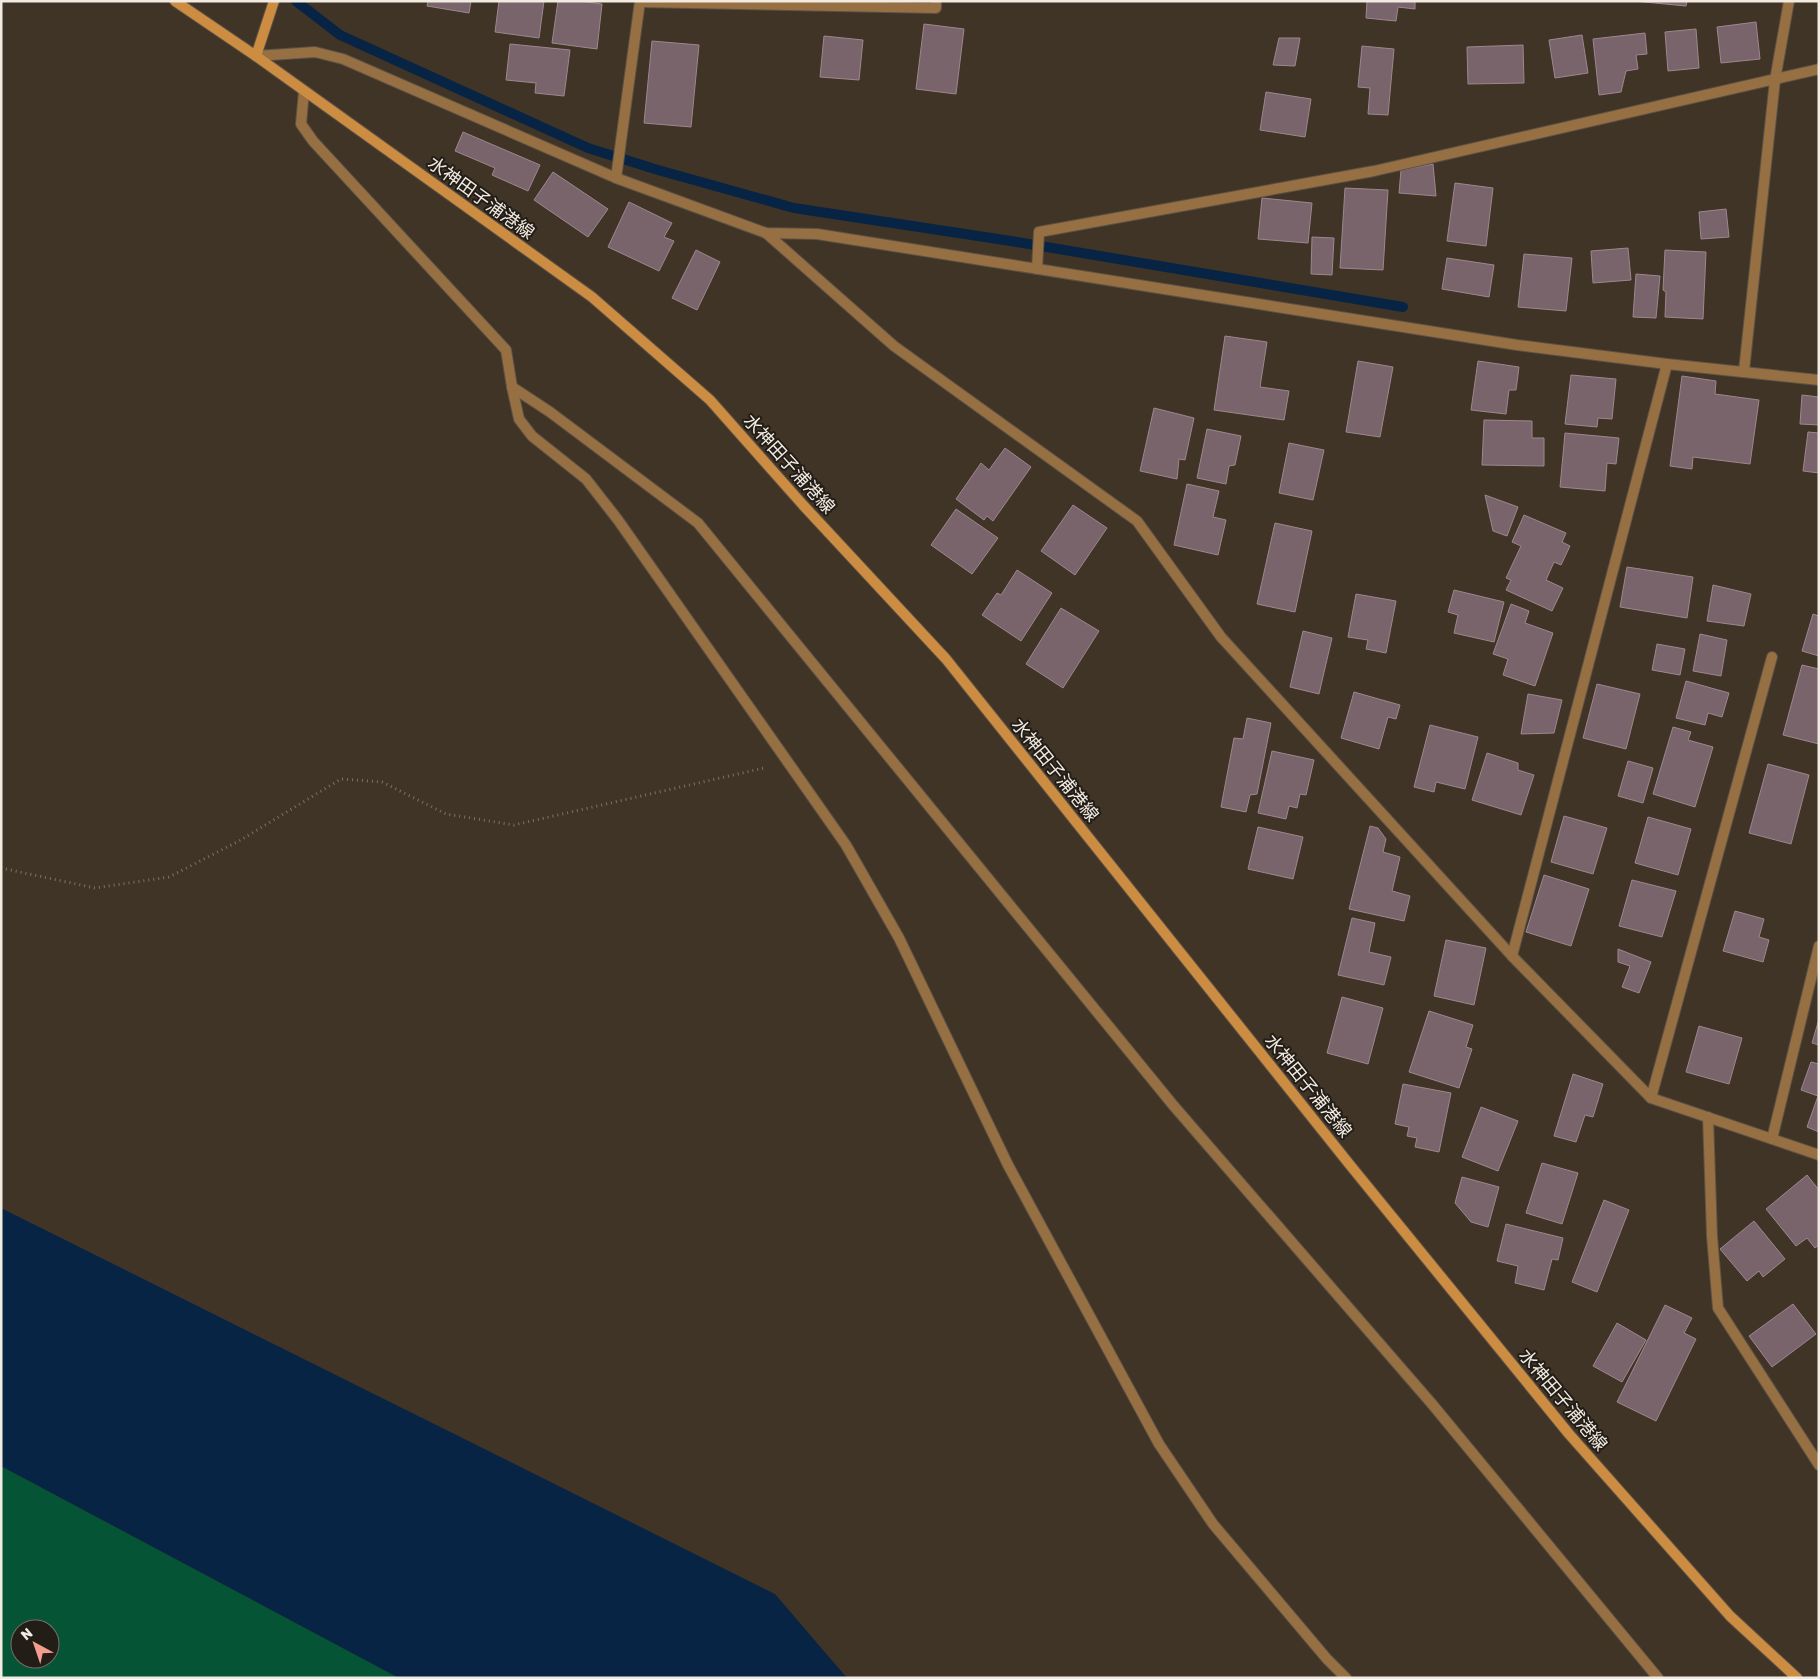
<svg xmlns="http://www.w3.org/2000/svg" width="1820" height="1679" font-family="Rubik,'Noto Sans JP',sans-serif">
  <style>
    .green { fill: #045435; fill-rule: evenodd }
    .water { fill: #082444 }
    .lines { fill: none; stroke-linecap: round; stroke-linejoin: round }
    .stream { stroke: #082444; stroke-width: 10 }
    .building { fill: #79646c; stroke: #9d878f }
    .lane-casing { stroke: #5c5145; stroke-width: 12 }
    .street-casing { stroke: #5c5145; stroke-width: 12 }
    .secondary-casing { stroke: #5c5145; stroke-width: 12 }
    .path { stroke: #7b7165; stroke-width: 3; stroke-dasharray: 1 4; stroke-linecap: butt }
    .lane { stroke: #966f43; stroke-width: 10 }
    .street { stroke: #966f43; stroke-width: 10 }
    .secondary { stroke: #cc8d43; stroke-width: 10 }
    .labels { text-anchor: middle; stroke-width: 4; stroke-linejoin: round; paint-order: stroke }
    .street-label { font-size: 18px; fill: #f2ebe2; stroke: #221d17 }
  </style>
  <rect width="100%" height="100%" fill="#403427"/>
  <path class="green" d="M1,1466l398,212h-398zM20,1629h30v30h-30z"/>
  <path class="water" d="M1,1208l774,386 72,84h-448l-398,-212z"/>
  <g class="lines">
    <path class="stream" d="M296,1l44,34 248,113 70,22 136,38 217,33 392,66"/>
  </g>
  <g class="building">
    <path d="M428,1h43l-2,12 -42,-7z"/>
    <path d="M499,1h45l-5,37 -44,-6z"/>
    <path d="M558,1h22l22,3 -5,45 -45,-6z"/>
    <path d="M1367,1h48v8l-17,-2 -2,14 -30,-3z"/>
    <path d="M1634,1h53l-1,5z"/>
    <path d="M1756,22l4,37 -39,4 -4,-36z"/>
    <path d="M924,24l40,5 -8,65 -40,-5z"/>
    <path d="M1696,29l3,39 -31,3 -3,-39z"/>
    <path d="M1645,33l2,21 -11,1 2,14 -12,2 -5,21 -22,3 -6,-56z"/>
    <path d="M1582,35l6,38 -33,5 -6,-38z"/>
    <path d="M824,36l39,4 -4,40 -39,-3z"/>
    <path d="M1279,38h21l-5,28 -22,-1z"/>
    <path d="M652,41l47,4 -8,82 -47,-4z"/>
    <path d="M510,44l60,6 -6,46 -29,-3 1,-10 -30,-3z"/>
    <path d="M1523,45l1,38 -56,1 -1,-37z"/>
    <path d="M1362,46l32,3 -6,66 -20,-1 2,-26 -12,-1z"/>
    <path d="M1266,92l45,7 -6,38 -45,-7z"/>
    <path d="M463,132l77,33 -12,26 -36,-16 3,-7 -40,-17z"/>
    <path d="M1433,164l3,32 -37,-3 2,-23z"/>
    <path d="M553,172l55,37 -20,28 -54,-37z"/>
    <path d="M1455,183l38,5 -7,58 -39,-5z"/>
    <path d="M1345,188l43,2 -5,80 -43,-2z"/>
    <path d="M1262,198l50,5 -4,40 -50,-4z"/>
    <path d="M629,202l43,21 -8,14 10,4 -15,30 -51,-24z"/>
    <path d="M1726,209l3,28 -28,2 -2,-27z"/>
    <path d="M1312,237l22,1 -2,37 -21,-1z"/>
    <path d="M1628,248l3,32 -38,3 -2,-32z"/>
    <path d="M696,250l24,12 -23,48 -25,-12z"/>
    <path d="M1665,250l41,2 -3,67 -38,-2 1,-25 -3,-2z"/>
    <path d="M1524,254l48,4 -6,53 -48,-4z"/>
    <path d="M1447,258l47,7 -5,32 -47,-8z"/>
    <path d="M1636,274l24,2 -4,42 -23,-1z"/>
    <path d="M1225,336l42,6 -7,45 29,4 -5,29 -70,-10z"/>
    <path d="M1358,361l35,6 -13,70 -34,-5z"/>
    <path d="M1478,361l41,6 -3,23h-7l-3,24 -35,-4z"/>
    <path d="M1571,375l45,4 -4,40 -14,-1 -1,9 -32,-3z"/>
    <path d="M1682,376l34,5 -1,13 44,6 -9,64 -57,-7 -1,12 -22,-3z"/>
    <path d="M1802,395l17,2v28l-19,-1z"/>
    <path d="M1154,408l40,10 -9,42 -6,-1 -2,20 -37,-8z"/>
    <path d="M1484,420l48,1v17h12v28l-62,-1z"/>
    <path d="M1207,429l34,7 -6,29 -6,1 -3,18 -29,-6z"/>
    <path d="M1808,432l11,1v40l-16,-2z"/>
    <path d="M1565,433l54,5 -3,26 -9,-1 -2,28 -45,-4z"/>
    <path d="M1289,443l35,7 -11,50 -34,-7z"/>
    <path d="M1005,448l26,19 -38,54 -6,-5 -3,4 -28,-21 25,-36 8,7z"/>
    <path d="M1187,484l32,7 -6,26 13,3 -8,35 -44,-10z"/>
    <path d="M1485,495l33,12 -11,29 -14,-5z"/>
    <path d="M1073,505l34,23 -32,47 -34,-24z"/>
    <path d="M956,509l42,29 -26,36 -41,-29z"/>
    <path d="M1524,515l42,18 -4,9 8,4 -9,19 -7,-3 -8,18 17,8 -11,23 -46,-21 5,-10 -5,-2 15,-32 -9,-4z"/>
    <path d="M1275,523l37,8 -17,81 -38,-8z"/>
    <path d="M1627,567l66,10 -6,41 -67,-11z"/>
    <path d="M1017,570l35,23 -31,48 -39,-26 15,-22 4,2z"/>
    <path d="M1713,585l38,9 -7,32 -37,-5z"/>
    <path d="M1454,590l50,12 -10,40 -40,-9 4,-18 -10,-3z"/>
    <path d="M1356,594l40,7 -10,52 -20,-4 2,-9 -20,-3z"/>
    <path d="M1511,604l18,7 -4,12 28,10 -18,53 -32,-11 5,-16 -15,-5z"/>
    <path d="M1061,608l38,23 -36,57 -37,-24z"/>
    <path d="M1813,614l6,2v40l-17,-5z"/>
    <path d="M1303,631l29,7 -13,56 -29,-7z"/>
    <path d="M1700,634l27,6 -6,36 -28,-5z"/>
    <path d="M1657,644l28,5 -5,26 -28,-5z"/>
    <path d="M1802,665l17,4v75l-36,-9z"/>
    <path d="M1686,681l43,12 -7,24 -14,-4 -3,12 -29,-7z"/>
    <path d="M1597,684l43,10 -14,55 -43,-11z"/>
    <path d="M1354,692l46,13 -4,14 -8,-2 -9,32 -38,-11z"/>
    <path d="M1528,694l34,6 -8,33 -33,1z"/>
    <path d="M1247,718l24,5 -14,71 -7,1 -4,17 -25,-5 13,-69 9,1z"/>
    <path d="M1430,725l48,12 -13,52 -29,-7 -2,10 -20,-5z"/>
    <path d="M1673,727l18,5 -3,8 25,7 -18,60 -42,-13z"/>
    <path d="M1272,751l42,9 -8,35 -6,-1 -3,14 -8,-2 -3,13 -28,-6z"/>
    <path d="M1487,753l31,10v7l16,5 -13,40 -49,-15z"/>
    <path d="M1628,761l25,7 -10,35 -25,-7z"/>
    <path d="M1768,764l41,11 -18,69 -42,-11z"/>
    <path d="M1564,816l43,12 -14,46 -42,-12z"/>
    <path d="M1648,817l43,12 -13,46 -43,-12z"/>
    <path d="M1370,826l8,2 8,11 -3,13 17,5 -8,34 18,5 -6,25 -55,-12z"/>
    <path d="M1258,827l45,10 -10,42 -45,-10z"/>
    <path d="M1544,875l45,14 -18,57 -45,-14z"/>
    <path d="M1632,880l44,11 -14,46 -43,-11z"/>
    <path d="M1735,911l29,8 -5,18 10,3 -6,22 -40,-11z"/>
    <path d="M1352,918l23,5 -6,29 22,5 -7,28 -46,-10z"/>
    <path d="M1446,940l40,8 -12,57 -40,-9z"/>
    <path d="M1618,949l33,13 -12,31 -17,-6 8,-21 -12,-4z"/>
    <path d="M1342,997l41,11 -15,56 -41,-11z"/>
    <path d="M1429,1011l44,14 -7,22 6,2 -13,39 -50,-16z"/>
    <path d="M1819,1019v26l-7,-2z"/>
    <path d="M1699,1026l43,12 -13,46 -43,-12z"/>
    <path d="M1811,1062l8,2v68l-12,-5 11,-31 -17,-6z"/>
    <path d="M1573,1074l30,10 -10,33 -8,-2 -9,27 -22,-6z"/>
    <path d="M1403,1084l48,9 -12,59 -24,-5 2,-9 -10,-2 2,-9 -14,-3z"/>
    <path d="M1481,1107l37,14 -20,50 -36,-14z"/>
    <path d="M1542,1163l36,10 -16,51 -36,-11z"/>
    <path d="M1807,1175l12,15v55l-4,3 -8,-10 -11,8 -30,-37z"/>
    <path d="M1462,1177l37,10 -11,40 -17,-5 -16,-19z"/>
    <path d="M1604,1200l25,10 -32,82 -25,-10z"/>
    <path d="M1754,1221l31,38 -22,18 -4,-6 -12,10 -27,-32z"/>
    <path d="M1506,1224l57,14 -5,22 -6,-1 -8,31 -29,-7 3,-17 -21,-5z"/>
    <path d="M1793,1304l23,30 -44,33 -23,-31z"/>
    <path d="M1665,1305l27,13 -8,15 12,6 -40,82 -39,-19z"/>
    <path d="M1617,1323l29,17 -24,42 -29,-16z"/>
  </g>
  <g class="lines">
    <defs>
      <g id="lane">
        <path d="M304,91l-3,33 12,17 193,209 6,37 7,32 13,17 54,43 32,41 228,325 53,93 109,227 151,279 54,80 114,135 19,19"/>
        <path d="M512,387l38,25 148,111 475,582 259,299 226,274"/>
      </g>
      <g id="street">
        <path d="M640,2l296,6v-7"/>
        <path d="M256,56l59,-4 28,7 273,119 150,55 51,1 700,111 150,19 152,16"/>
        <path d="M616,178l24,-177"/>
        <path d="M766,233l128,113 243,175 84,116 291,319 139,142 168,57"/>
        <path d="M1037,269l2,-37 335,-61 445,-102"/>
        <path d="M1744,371l31,-291 14,-79"/>
        <path d="M1512,956l155,-592"/>
        <path d="M1651,1098l121,-441"/>
        <path d="M1708,1117l4,119 6,72 101,157"/>
        <path d="M1772,1139l47,-193"/>
      </g>
      <g id="secondary">
        <path d="M175,1l81,55 336,241 118,103 93,105 143,154 404,506 219,269 161,182 67,62"/>
        <path d="M256,56l18,-55"/>
      </g>
    </defs>
    <use href="#lane" class="lane-casing"/>
    <use href="#street" class="street-casing"/>
    <use href="#secondary" class="secondary-casing"/>
    <path class="path" d="M1,868l94,20 74,-11 70,-36 102,-62 41,3 64,32 68,11 250,-57"/>
    <use href="#lane" class="lane"/>
    <use href="#street" class="street"/>
    <use href="#secondary" class="secondary"/>
  </g>
  <g class="labels">
    <g class="street-label">
      <text transform="translate(481 198) rotate(36)" y="6">水神田子浦港線</text>
      <text transform="translate(789 464) rotate(48)" y="6">水神田子浦港線</text>
      <text transform="translate(1055 770) rotate(51)" y="6">水神田子浦港線</text>
      <text transform="translate(1308 1086) rotate(51)" y="6">水神田子浦港線</text>
      <text transform="translate(1563 1400) rotate(50)" y="6">水神田子浦港線</text>
    </g>
  </g>
  <rect width="1820" height="1679" fill="none" stroke="#f2ebe2" stroke-width="5"/>
  <g transform="translate(35 1644) rotate(320)"><circle r="24" fill="#221d17" stroke="#756f68"/>
  <path d="M0-4L9 19L0 12L-9 19Z" fill="#f59d8f"/>
  <text y="-8" font-size="14" font-weight="bold" text-anchor="middle" fill="#f2ebe2">N</text>
  </g>
</svg>
